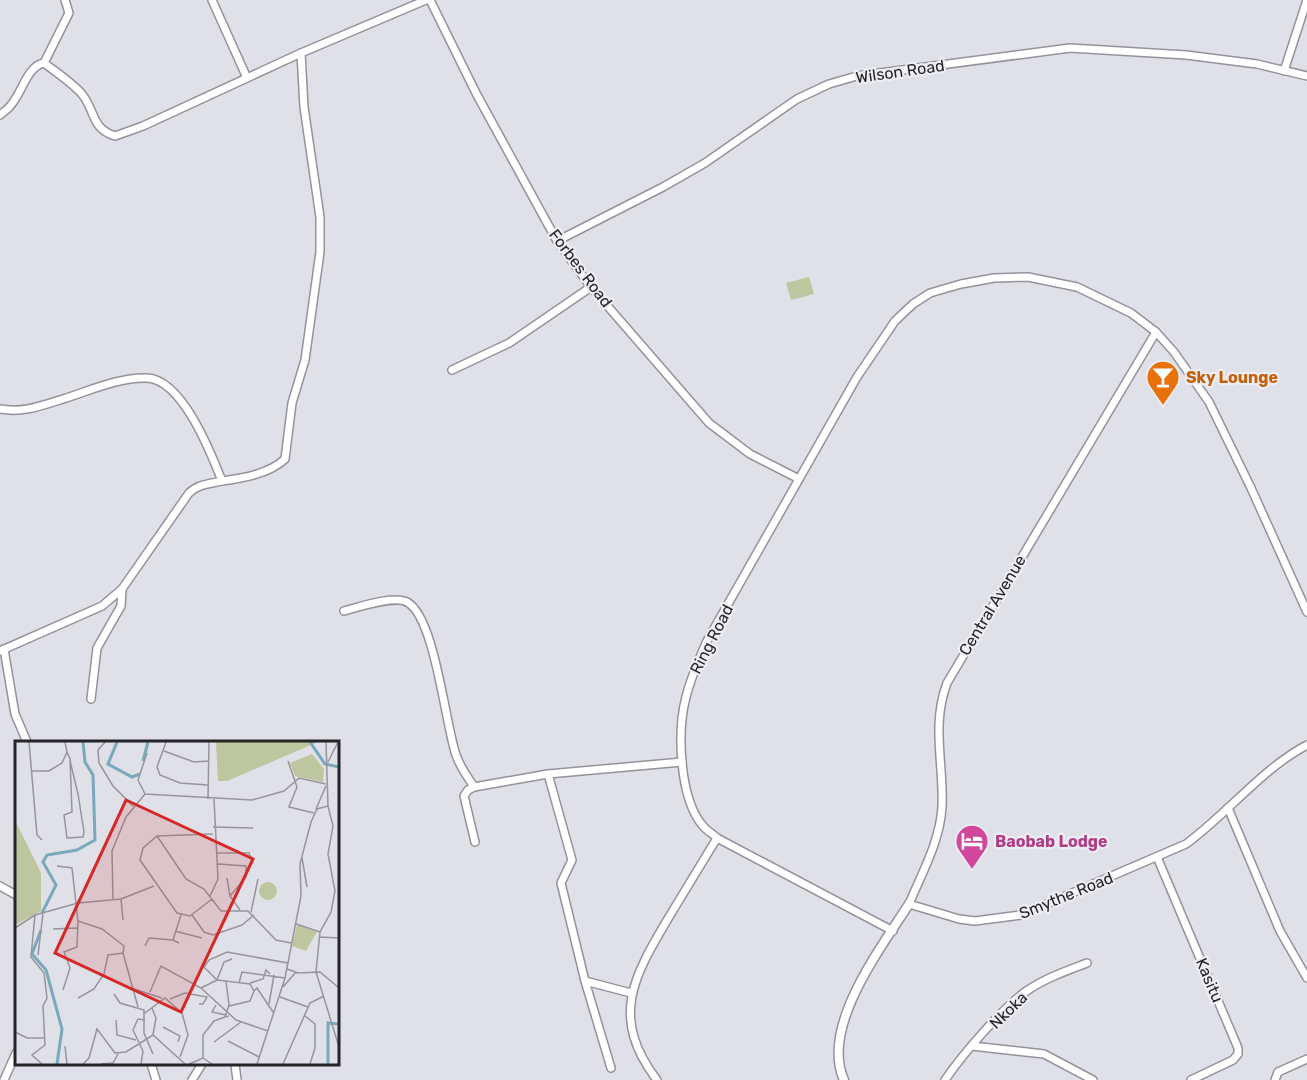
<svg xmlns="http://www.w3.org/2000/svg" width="1307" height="1080" font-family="Rubik,sans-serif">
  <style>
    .green { fill: #bdc69f }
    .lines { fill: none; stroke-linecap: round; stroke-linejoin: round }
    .minor-casing { stroke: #93939b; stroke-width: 10 }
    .tertiary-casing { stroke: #93939b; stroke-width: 11 }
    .minor { stroke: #fff; stroke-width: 7 }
    .tertiary { stroke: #fff; stroke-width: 8 }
    .labels { text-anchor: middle; stroke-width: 4.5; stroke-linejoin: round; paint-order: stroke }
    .street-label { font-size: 16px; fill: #252528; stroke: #ecedf5 }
    .food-label { font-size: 16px; font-weight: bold; fill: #c56008; stroke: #ecedf5; text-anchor: start }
    .hotel-label { font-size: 16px; font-weight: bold; fill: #b23c85; stroke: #ecedf5; text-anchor: start }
    .inset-river { fill: none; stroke: #79a9bb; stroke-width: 3 }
    .inset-road { fill: none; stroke: #95959b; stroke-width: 1.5 }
    .view { fill: #d62828; fill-opacity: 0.15; stroke: #d62828; stroke-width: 3 }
    .inset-edge { fill: none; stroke: #252528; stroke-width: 3 }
  </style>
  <rect width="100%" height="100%" fill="#dfe0e8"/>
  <path class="green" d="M809,277l5,17 -23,6 -5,-17z"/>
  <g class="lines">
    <defs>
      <g id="minor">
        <path d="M212,0l35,78"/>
        <path d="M430,0l47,95 80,146 34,46 118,136 41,31 49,25"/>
        <path d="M44,63l25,-50 -4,-13"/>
        <path d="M1284,71l23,-71"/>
        <path d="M0,115c4,-3 8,-6 11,-10 11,-12 16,-39 33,-42 12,9 27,19 37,30 15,17 9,35 34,43l28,-10 158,-73"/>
        <path d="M557,241l106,-54 42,-24 92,-64 32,-15 28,-8 213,-28 116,7 71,9 50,12"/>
        <path d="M1156,332l-209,351c-16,43 -3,80 -5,124 -2,34 -20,66 -33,97l50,15 16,2 46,-6 165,-71c40,-29 78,-77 121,-99"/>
        <path d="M452,370l57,-27 82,-56"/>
        <path d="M0,409c22,4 41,-3 63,-10 26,-8 56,-22 84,-21 35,1 64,75 75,103 21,-3 47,-7 63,-22l7,-56 13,-43 15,-108v-35l-16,-110 -3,-54 125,-53"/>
        <path d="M344,611c15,-4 50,-16 63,-9 28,15 38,121 49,153 4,12 11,21 18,32"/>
        <path d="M4,649l11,65 12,28"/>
        <path d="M0,651l102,-45 20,-17 67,-96c9,-9 21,-9 33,-12"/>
        <path d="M91,699l6,-51 24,-42 1,-17"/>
        <path d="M548,774l24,86 -11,23 24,98"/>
        <path d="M1228,808l52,123 27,47"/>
        <path d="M475,842l-11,-46 4,-6 6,-3 74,-13 134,-12"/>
        <path d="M1157,857l81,191v6l-5,6 -42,20"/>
        <path d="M0,886l16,9"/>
        <path d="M893,931l-176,-93c-4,-4 -10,-7 -14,-12 -24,-28 -26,-95 -17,-129 5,-20 13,-38 21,-56l150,-264 38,-56 18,-17 17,-11 31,-9 33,-6 34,-1 49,10 54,26 25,19 18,20 35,50 42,86 56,124"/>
        <path d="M972,1046l72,8 49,26"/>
        <path d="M151,1064l5,16"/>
        <path d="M235,1064l2,16"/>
        <path d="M611,1068l-26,-87 46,12"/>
        <path d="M4,1080l12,-27"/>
        <path d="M192,1080l10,-16"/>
        <path d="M657,1080c-48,-63 -23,-104 12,-163 16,-26 32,-53 48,-79"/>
        <path d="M945,1080c17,-25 58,-73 83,-90 18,-12 38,-19 59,-27"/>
        <path d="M1275,1080l3,-8 29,-13"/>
      </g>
      <path id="tertiary" d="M844,1080c-24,-53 37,-132 65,-176"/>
    </defs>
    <use href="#minor" class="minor-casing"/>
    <use href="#tertiary" class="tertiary-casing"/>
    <use href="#minor" class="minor"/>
    <use href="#tertiary" class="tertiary"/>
  </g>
  <defs>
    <symbol id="bar-pin" viewBox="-11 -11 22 30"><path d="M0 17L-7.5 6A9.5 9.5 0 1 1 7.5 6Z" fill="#e8710a" stroke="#ecedf5"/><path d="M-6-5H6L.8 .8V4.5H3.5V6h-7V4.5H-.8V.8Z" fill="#fff"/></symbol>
    <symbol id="hotel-pin" viewBox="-11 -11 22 30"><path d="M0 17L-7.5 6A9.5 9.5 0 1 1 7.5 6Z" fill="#d1479c" stroke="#ecedf5"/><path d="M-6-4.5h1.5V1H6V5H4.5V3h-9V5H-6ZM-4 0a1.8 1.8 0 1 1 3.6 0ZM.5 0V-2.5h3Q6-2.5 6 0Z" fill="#fff"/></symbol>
  </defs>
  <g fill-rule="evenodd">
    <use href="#bar-pin" x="1144" y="358" width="38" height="52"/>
    <use href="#hotel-pin" x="953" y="822" width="38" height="52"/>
  </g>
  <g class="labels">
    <g class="street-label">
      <text transform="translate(900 71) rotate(-8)" y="6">Wilson Road</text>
      <text transform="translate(581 268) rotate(53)" y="6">Forbes Road</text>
      <text transform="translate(992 605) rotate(-59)" y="6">Central Avenue</text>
      <text transform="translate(711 639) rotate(-63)" y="6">Ring Road</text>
      <text transform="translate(1066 895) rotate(-22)" y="6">Smythe Road</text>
      <text transform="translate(1210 980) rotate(67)" y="6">Kasitu</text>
      <text transform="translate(1008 1010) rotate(-44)" y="6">Nkoka</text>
    </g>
    <g class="food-label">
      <text x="1186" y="383">Sky Lounge</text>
    </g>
    <g class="hotel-label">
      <text x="995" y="847">Baobab Lodge</text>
    </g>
  </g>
  <g transform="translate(15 741)">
    <rect width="324" height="324" fill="#dfe0e8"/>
    <path d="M201,1h102l-91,39h-9zM297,13l12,15 -1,13 -28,-6 -5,-13zM0,79l26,53v38l-26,14zM244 150a9 9 0 1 1 18 0a9 9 0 1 1-18 0ZM282,184l20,7 -11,19 -14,-5z" fill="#bdc69f"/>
    <path class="inset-river" d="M102,1l-9,22 24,13 8,-3M295,1l15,22 14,3M128,20l5,-19M27,172l14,-28 -13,-23 4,-7 30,-5 18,-10 -2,-65 -8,-13 -2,-20M26,189l-9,24 14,16 16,59 -5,35M313,323v-41l11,1"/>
    <path class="inset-road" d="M14,1l8,93 5,5M50,1l2,10 3,7 1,6 7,29 6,38 -1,5 -16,1 -3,-23 8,-3 -2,-53M90,1l-7,8 1,13 14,23 20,20M151,1l-9,25 3,8 20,8 28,2M149,10l30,11 15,-1M273,20l9,26 -8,20 25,6M313,21l10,-20M16,30h18l13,-8 5,-11M130,53l-7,-14 9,-27M193,58l1,-57M301,68l10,-23M198,86l40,1M142,95l29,43 18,10 17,22h27l28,29 15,3M201,112h33l4,10M287,117l5,29M203,123l28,2v11l-16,19M42,125l15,2 6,53 24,8 22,17 -1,7 -15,2 -4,19 -10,15 -16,9M212,137l3,18 10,14M195,155l8,-17 -4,-80M106,158l2,21M197,158l-22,17 -13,-3 -37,-53 3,-12 14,-12 56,-2M98,160l-1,-50 14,-34 19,-23 107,6 32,-9 15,-13 27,6M236,171l7,-33M20,174l-4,42 13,16 3,25 -4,8 2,39 -13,10 10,9M177,174l12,17 9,3 29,-10 12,-10M281,183l24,8M0,187l20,-13 43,-12 43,-4 33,-13M38,188l24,-1M160,190l27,7M305,196l19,1M164,202l-6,-3 8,-25M130,205l4,-8 24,2M108,212l15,54M23,214l5,-42M272,228l11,4 22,-1 19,16M301,231l23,75M301,231l4,-40 11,-20 4,-21 -7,-37 5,-28 -5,-20M202,239l-13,-13 5,-7 18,-8 61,11M202,239l7,-18 8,-3M224,242l3,-11 43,6M235,242l13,-4 3,-9 4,4M268,246l13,-15M116,247l31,10M186,247l16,-8 9,1M48,249l7,-22 -6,-16 13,-5 1,-26M135,251l11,-26 40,22 35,32 32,11M99,253l6,9 24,7v23l9,21M265,256l28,10M155,258l15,-6 22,4 -4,7h-4M254,263l5,-29M201,264l-4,7 14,3M214,265l21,-5 4,-10M137,267l4,10 -3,17M130,272l20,-15 17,15 6,22 -8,22M214,275l-4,1 4,-12 -3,-24 24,3 4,7 3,-3 16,24M290,275l10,8v24l-5,16M101,279l1,15 19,5M148,286l17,9 -2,6M0,291l12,6h17M213,300l31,16M199,301l27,-20M50,305l2,18M188,317v-23l11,-14 11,-4M68,323l6,-6 8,-29 18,24 11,-1 27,-17 32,29M86,323l12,-1 5,-9M126,323l2,-13 -10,-21 5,-11 7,1M174,323l14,-6 9,6M242,323l28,-86 16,-82 -1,-32 11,-42 6,-13 11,-3 -2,-64M268,323l27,-61 14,-7"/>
    <path class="view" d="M111,59l127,59 -72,153 -126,-59z"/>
    <rect width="324" height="324" class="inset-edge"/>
  </g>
</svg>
